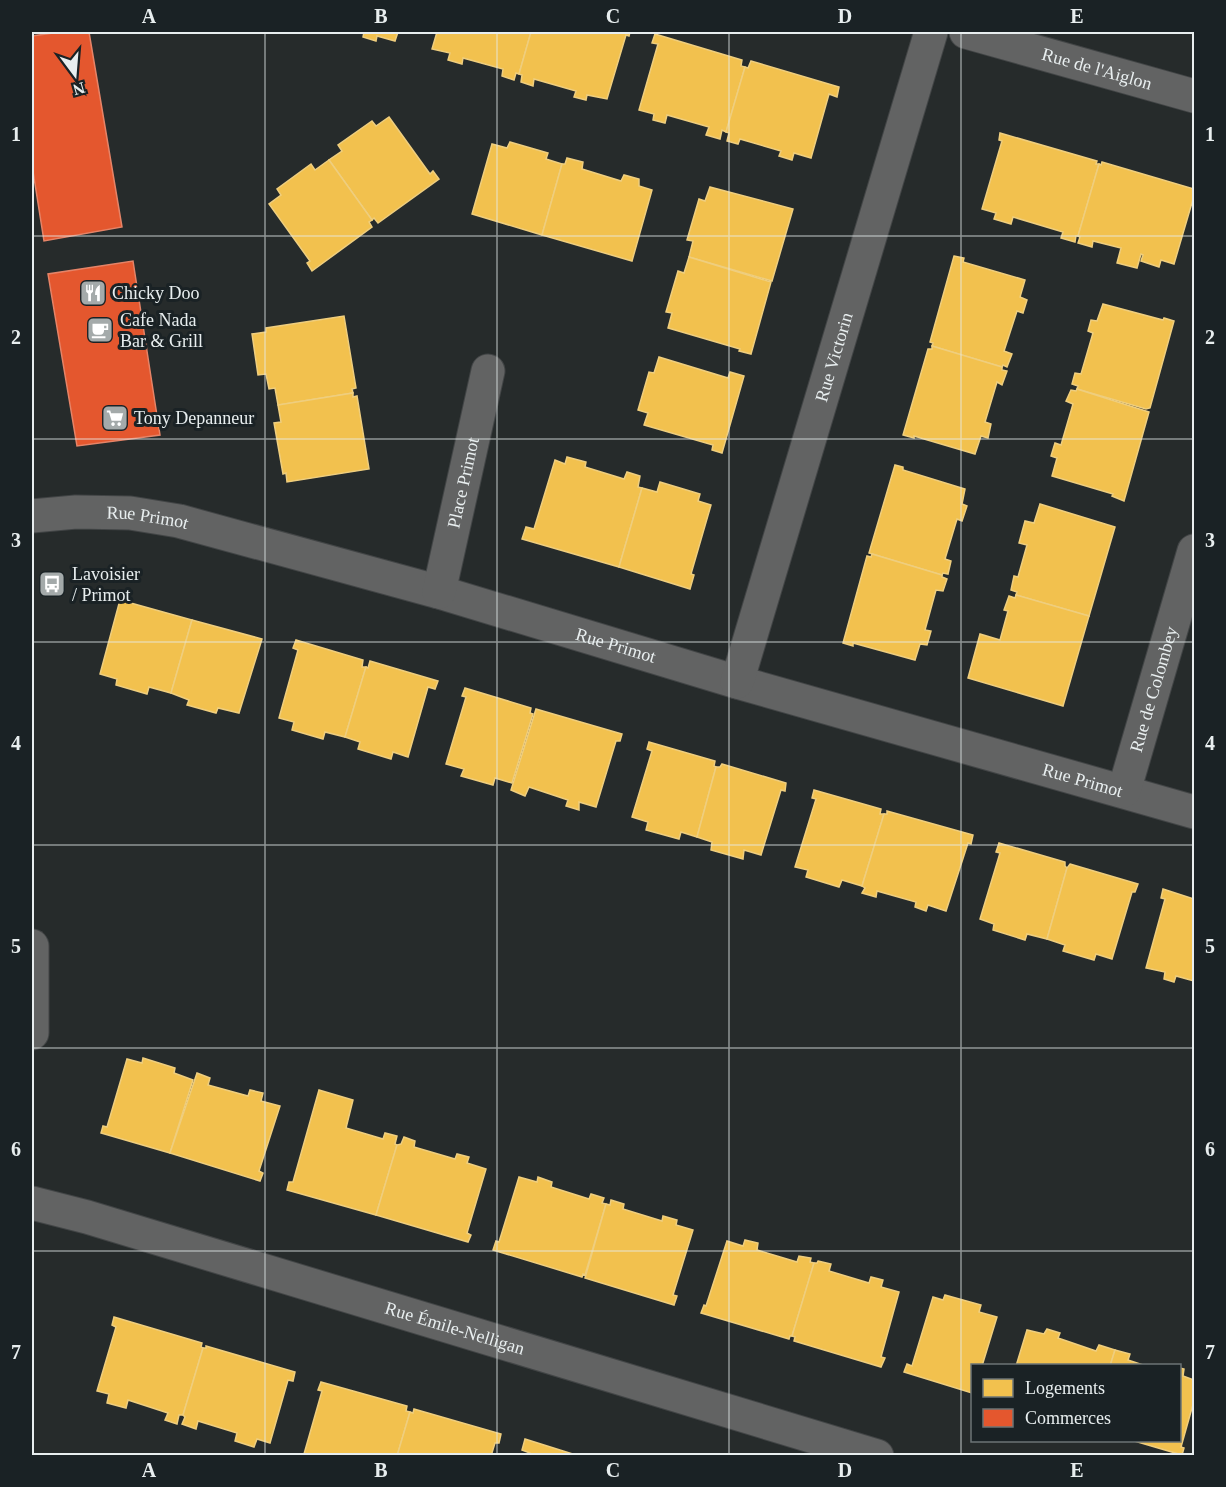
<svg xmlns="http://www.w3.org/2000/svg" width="1226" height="1487" font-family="'Times New Roman',serif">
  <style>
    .homes { fill: #f2c14e; stroke: #efce7e; stroke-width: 1.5 }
    .shops { fill: #e4572e; stroke: #e58468; stroke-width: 1.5 }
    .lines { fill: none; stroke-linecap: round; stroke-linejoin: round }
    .minor-casing { stroke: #424546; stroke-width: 35 }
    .minor { stroke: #626363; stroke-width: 33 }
    .grid { fill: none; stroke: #e8eeef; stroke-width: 1.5; stroke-opacity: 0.55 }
    .labels { text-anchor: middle; stroke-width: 6; stroke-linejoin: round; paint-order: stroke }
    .street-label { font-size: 18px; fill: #e8eeef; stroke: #1a2225 }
    .poi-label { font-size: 18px; fill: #e8eeef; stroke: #1a2225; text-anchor: start }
    .neatline { fill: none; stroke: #e8eeef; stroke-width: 2 }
    .grid-label { font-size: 20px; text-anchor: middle; font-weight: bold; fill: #e8eeef }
  </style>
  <rect width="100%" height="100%" fill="#262b2b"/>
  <g class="homes">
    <path d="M364,32h34l-3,9 -18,-5 -1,5 -13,-4z"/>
    <path d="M437,32h94l-12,42 -3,-1 -2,7 -12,-4 1,-7 -40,-11 -1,6 -14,-4 2,-7 -18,-4z"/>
    <path d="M531,32h99l-1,4 -3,-1 -19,64 -20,-4 -1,5 -12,-3 2,-6 -42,-12 -1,7 -12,-4 1,-7 -3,-1z"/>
    <path d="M655,34l87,26 -1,6 4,1 -19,65 -4,-2 -2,9 -14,-4 3,-8 -42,-12 -2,8 -12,-3 1,-6 -15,-4 19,-66 -6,-1z"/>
    <path d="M751,61l88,26 -2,10 -8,-3 -18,64 -17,-5 -2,7 -13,-4 2,-5 -41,-12 -2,5 -11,-3 2,-8 -3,-1 19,-65 3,1z"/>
    <path d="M389,117l41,57 3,-3 6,8 -61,44 -4,-5 -2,2 -43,-60 13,-9 -4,-6 34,-24 4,5z"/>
    <path d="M1000,133l97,28 -1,3h3l-21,72h-2l-1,6 -14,-4 2,-6 -50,-15 -2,7 -17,-5 2,-6 -14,-4 20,-68 -3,-1z"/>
    <path d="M510,142l38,11 -2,6 16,5 -20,71 -70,-21 20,-70 15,4z"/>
    <path d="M567,158l16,4 -1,7 39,12 3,-6 15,4v7l13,4 -20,71 -90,-26 20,-71h3z"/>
    <path d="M329,160l43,60 -3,2 3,5 -60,44 -5,-8 3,-2 -41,-57 12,-9 -4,-6 34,-25 4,6z"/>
    <path d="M1102,162l92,27v7l-20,68 -13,-4 -2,7 -18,-6 2,-6 -2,-1 -4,14 -20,-5 4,-15 -28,-7 -1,6 -14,-4 2,-6 -2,-1 21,-72 2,1z"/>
    <path d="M710,187l83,22 -21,72 -83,-24 4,-16 -6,-1 12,-41 6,2z"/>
    <path d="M954,256l10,2 -1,4 62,18 -5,17 7,3 -4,13 -6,-2 -13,40 8,3 -5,13 -4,-2 -1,2 -70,-21 1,-3 -3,-1z"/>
    <path d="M689,257l82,25 -20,72 -12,-3 1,-2 -72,-21 4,-15 -6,-1 12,-41 6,2z"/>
    <path d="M1103,304l60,16 1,-2 10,3 -24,87 -4,1 -69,-20 1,-3 -6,-2 3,-11 6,1 12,-41 -5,-2 3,-11 6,1z"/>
    <path d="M344,316l12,72 -4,1 1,4 -75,12 -3,-17 -6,1 -3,-15 -8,1 -6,-41 14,-2v-4z"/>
    <path d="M932,346l70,21v3l5,1 -5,14 -5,-3 -12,40 6,2 -3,14 -7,-2 -6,18 -61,-18v2l-11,-3 25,-86h4z"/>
    <path d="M659,357l69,21 2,-6 14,4 -22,77 -10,-3 1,-5 -69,-20 4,-12 -10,-3 11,-38 5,1z"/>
    <path d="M1077,389l72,23 -25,89 -12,-5 1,-2 -61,-18 5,-18 -6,-2 4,-13 6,2 12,-41 -7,-3 5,-11 5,1z"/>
    <path d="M353,393v4l4,-1 12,73 -82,13 -1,-9 -3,1 -9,-51 7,-1 -3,-17z"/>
    <path d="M567,457l19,5 -1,5 39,12 3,-7 13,4 -2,11 4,1 -23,79 -97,-28 4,-12 8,2 21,-69 10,4z"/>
    <path d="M895,465l8,2v3l62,19 -3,15 5,2 -5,15 -5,-2 -12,40 6,2 -3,13 -5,-1 -1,2 -73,-22z"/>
    <path d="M660,482l40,12 -2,7 13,4 -20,69 3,1 -4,14 -71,-22 23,-79 15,4z"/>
    <path d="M1040,504l75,23 -26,89 -73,-21 1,-3 -6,-2 3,-14 4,1 9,-32 -8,-2 6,-22 9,2z"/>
    <path d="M872,554l70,21v2l5,2 -4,12 -7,-1 -11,40 6,1 -4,14 -7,-1 -5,16 -62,-17v3l-10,-3 24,-87 4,1z"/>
    <path d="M1016,595l73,21 -26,90 -95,-28 12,-44 20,6 8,-29 -4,-1 5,-14 6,2z"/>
    <path d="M120,600l72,20 -21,73 -22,-6 -2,7 -31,-9 1,-6 -17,-5z"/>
    <path d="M192,620l70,19 -23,74 -21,-5 -2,5 -29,-8 2,-5 -18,-7z"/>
    <path d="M296,640l67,20 -1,7h4l-21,70 -20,-5 -2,7 -31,-9 2,-8 -15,-4 19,-68 -5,-2z"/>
    <path d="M370,661l68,20 -3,8 -7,-2 -20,70 -15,-5 -2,7 -33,-10 2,-7 -15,-5 20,-67 1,-3 2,1z"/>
    <path d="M465,688l66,20 -1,5 3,1 -21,69 -17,-5 -2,7 -32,-9 3,-7 -18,-5 20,-67 -4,-1z"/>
    <path d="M536,709l86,25 -2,7h-4l-20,66 -17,-5v8l-13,-4 2,-6 -39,-13 -4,9 -14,-6z"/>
    <path d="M649,742l66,19 -1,5 2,1 -19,70 -16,-5 -2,7 -33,-9 2,-8 -16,-5 20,-66 -5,-2z"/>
    <path d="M722,764l64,19 -1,8 -4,-1 -20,65 -17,-5 -1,9 -32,-9 1,-8 -15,-5 19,-70h4z"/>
    <path d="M814,790l67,19 -1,5h4l-22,72 -20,-6 -3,7 -33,-10 2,-7 -13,-3 21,-68 -4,-1z"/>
    <path d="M887,811l86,24 -2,9 -3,-1 -22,68 -18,-6 -2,6 -11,-4 1,-5 -39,-11 -1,6 -14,-4 3,-5 -3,-2 22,-72h3z"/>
    <path d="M999,843l66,19v4l2,2 -20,71 -20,-5 -2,6 -32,-10 1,-6 -14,-5 20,-66 -4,-1z"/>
    <path d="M1070,864l68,20 -3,8h-3l-20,67 -16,-5 -2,6 -31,-9 2,-6 -18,-6 20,-71z"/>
    <path d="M1163,889l31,10v82l-18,-5 -2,6 -10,-3 1,-7 -19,-4 19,-69 -4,-1z"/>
    <path d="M143,1058l32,10 -1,5 19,7 -23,73 -69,-20 2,-7 4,1 20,-68 15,4z"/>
    <path d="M197,1073l13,5 -2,7 40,11 2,-6 13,3 -2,8 19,5 -21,65 4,2 -3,8 -90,-28z"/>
    <path d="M319,1090l34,10 -7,28 37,11 2,-6 12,3 -2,8 2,1 -21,70 -89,-25 2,-8h4z"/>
    <path d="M404,1137l11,4 -1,6 41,12 2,-5 12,3 -2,6 19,6 -19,64 4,2 -3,7 -92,-27 21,-70 4,-1z"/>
    <path d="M519,1177l18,5 1,-5 14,5 -1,5 38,12 2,-5 13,4 -2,5 4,1 -21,71 -2,-1 -1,3 -89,-27 3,-9 3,1z"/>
    <path d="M611,1200l13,4 -1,5 39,12 1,-5 14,4 -1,5 17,5 -20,65 4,1 -3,9 -89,-27 21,-74 4,1z"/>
    <path d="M745,1240l13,3 -1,7 40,12 2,-6 12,2 -1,4 4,1 -22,73h-2l-1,3 -88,-26 3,-8 2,1 21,-65 16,5z"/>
    <path d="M818,1261l13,3 -2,7 40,12 2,-6 12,3 -2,7 18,5 -18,65 4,1 -4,9 -87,-26 1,-4 -3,-1 22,-73h3z"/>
    <path d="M945,1295l36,10 -2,7 18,5 -15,49h-10v27l-68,-21 3,-8 5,2 21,-69 10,3z"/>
    <path d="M114,1317l88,26 -1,4 2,1 -20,67h-4l-2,9 -12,-4 3,-7 -40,-13 -2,8 -19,-5 2,-9 -12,-3 19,-64 -4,-2z"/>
    <path d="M1047,1329l13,4 -2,5 38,13 3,-6 16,5 -5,16h-94l11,-36 17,4z"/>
    <path d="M206,1346l89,26 -2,9 -5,-1 -18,63 -13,-4 -3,8 -19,-6 2,-8 -39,-12 -2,8 -14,-5 3,-7 -2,-2 20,-67h3z"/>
    <path d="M1115,1350l15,4 -2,6 18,6h-36z"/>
    <path d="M1180,1368l4,1 -1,7 11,4v21l-13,46 3,1 -2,7 -51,-15h49z"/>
    <path d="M321,1382l86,24 -1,5 4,1 -13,44h-86l-7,-2 18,-63 -4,-1z"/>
    <path d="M414,1409l87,25 -2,9h-4l-4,13h-94l13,-44 3,1z"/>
    <path d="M525,1439l54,17h-49v-3l-8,-3z"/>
  </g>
  <g class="shops">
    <path d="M60,32h29l33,195 -78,14 -12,-76v-129z"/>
    <path d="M133,261l27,174 -83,11 -29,-172z"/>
  </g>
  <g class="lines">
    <defs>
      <g id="minor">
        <path id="s1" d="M966,32l228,64"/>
        <path id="s2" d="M32,516l44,-4 54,1 49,8 260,71 298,90 457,130"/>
        <path id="s3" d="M439,592l49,-221"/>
        <path id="s4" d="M737,682l194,-650"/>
        <path id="s5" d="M1124,791l70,-240"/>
        <path d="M32,946v87"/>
        <path id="s6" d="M32,1203l55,14 790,239"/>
      </g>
    </defs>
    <use href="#minor" class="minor-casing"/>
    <use href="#minor" class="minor"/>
  </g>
  <path class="grid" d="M265,32v1424M497,32v1424M729,32v1424M961,32v1424M32,236h1162M32,439h1162M32,642h1162M32,845h1162M32,1048h1162M32,1251h1162"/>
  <defs>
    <symbol id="restaurant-square" viewBox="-11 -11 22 22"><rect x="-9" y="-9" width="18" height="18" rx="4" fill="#a4aaaa" stroke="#1a2225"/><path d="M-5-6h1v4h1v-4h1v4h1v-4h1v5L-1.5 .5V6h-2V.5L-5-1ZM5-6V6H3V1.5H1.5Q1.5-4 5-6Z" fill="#fff"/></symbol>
    <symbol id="cafe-square" viewBox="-11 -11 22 22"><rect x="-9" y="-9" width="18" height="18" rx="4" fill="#a4aaaa" stroke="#1a2225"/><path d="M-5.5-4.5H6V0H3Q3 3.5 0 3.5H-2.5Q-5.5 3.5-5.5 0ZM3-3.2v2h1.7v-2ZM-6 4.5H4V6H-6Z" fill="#fff"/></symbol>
    <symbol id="supermarket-square" viewBox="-11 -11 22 22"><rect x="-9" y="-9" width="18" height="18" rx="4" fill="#a4aaaa" stroke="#1a2225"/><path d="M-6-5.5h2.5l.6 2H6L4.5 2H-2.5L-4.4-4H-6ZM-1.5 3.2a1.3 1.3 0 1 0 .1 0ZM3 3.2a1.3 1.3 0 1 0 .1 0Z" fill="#fff"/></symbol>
    <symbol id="bus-square" viewBox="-11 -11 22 22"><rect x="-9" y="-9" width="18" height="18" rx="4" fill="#a4aaaa" stroke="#1a2225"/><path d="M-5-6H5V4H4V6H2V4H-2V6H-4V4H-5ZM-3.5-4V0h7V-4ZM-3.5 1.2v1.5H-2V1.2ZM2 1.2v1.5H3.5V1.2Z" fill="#fff"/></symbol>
  </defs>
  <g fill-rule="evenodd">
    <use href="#restaurant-square" x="78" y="278" width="30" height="30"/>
    <use href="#cafe-square" x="85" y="315" width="30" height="30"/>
    <use href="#supermarket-square" x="100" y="403" width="30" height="30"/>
    <use href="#bus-square" x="37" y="569" width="30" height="30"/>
  </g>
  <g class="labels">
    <g class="street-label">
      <text dy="6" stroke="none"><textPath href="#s1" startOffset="136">Rue de l'Aiglon</textPath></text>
      <text dy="6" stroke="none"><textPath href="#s4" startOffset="339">Rue Victorin</textPath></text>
      <text dy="6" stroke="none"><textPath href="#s3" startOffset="112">Place Primot</textPath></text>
      <text dy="6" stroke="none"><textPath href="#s2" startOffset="116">Rue Primot</textPath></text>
      <text dy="6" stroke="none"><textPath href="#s2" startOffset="602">Rue Primot</textPath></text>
      <text dy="6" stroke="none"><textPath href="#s5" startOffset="106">Rue de Colombey</textPath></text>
      <text dy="6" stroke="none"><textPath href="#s2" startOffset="1088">Rue Primot</textPath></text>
      <text dy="6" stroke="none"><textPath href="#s6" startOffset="441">Rue Émile-Nelligan</textPath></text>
    </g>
    <g class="poi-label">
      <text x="112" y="299">Chicky Doo</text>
      <text x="120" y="326">Cafe Nada<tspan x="120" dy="21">Bar &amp; Grill</tspan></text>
      <text x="134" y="424">Tony Depanneur</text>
      <text x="72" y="580">Lavoisier<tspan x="72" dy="21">/ Primot</tspan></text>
    </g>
  </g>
  <rect width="1226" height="1487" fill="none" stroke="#1a2225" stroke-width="66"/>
  <rect x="971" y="1364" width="210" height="78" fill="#1a2225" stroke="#6c7476" stroke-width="1.5"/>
  <rect x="983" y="1379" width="30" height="18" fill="#f2c14e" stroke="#6c7476" stroke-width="1.5"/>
  <text x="1025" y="1394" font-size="18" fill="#e8eeef">Logements</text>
  <rect x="983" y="1409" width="30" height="18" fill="#e4572e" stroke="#6c7476" stroke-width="1.5"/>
  <text x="1025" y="1424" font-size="18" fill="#e8eeef">Commerces</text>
  <g transform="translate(75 75) rotate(164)" stroke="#1a2225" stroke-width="4.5" paint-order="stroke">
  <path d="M0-4.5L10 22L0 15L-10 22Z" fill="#e8eeef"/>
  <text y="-9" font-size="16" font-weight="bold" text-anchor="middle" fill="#e8eeef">N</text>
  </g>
  <rect x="33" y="33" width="1160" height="1421" class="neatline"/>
  <g class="grid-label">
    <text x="149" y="23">A</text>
    <text x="381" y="23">B</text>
    <text x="613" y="23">C</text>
    <text x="845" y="23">D</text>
    <text x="1077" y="23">E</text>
    <text x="16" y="141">1</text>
    <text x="1210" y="141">1</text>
    <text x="16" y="344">2</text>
    <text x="1210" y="344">2</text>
    <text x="16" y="547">3</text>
    <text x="1210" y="547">3</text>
    <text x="16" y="750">4</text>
    <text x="1210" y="750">4</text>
    <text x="16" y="953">5</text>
    <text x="1210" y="953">5</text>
    <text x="16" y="1156">6</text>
    <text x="1210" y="1156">6</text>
    <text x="16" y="1359">7</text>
    <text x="1210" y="1359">7</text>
    <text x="149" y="1477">A</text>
    <text x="381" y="1477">B</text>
    <text x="613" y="1477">C</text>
    <text x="845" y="1477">D</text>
    <text x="1077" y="1477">E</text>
  </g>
</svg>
